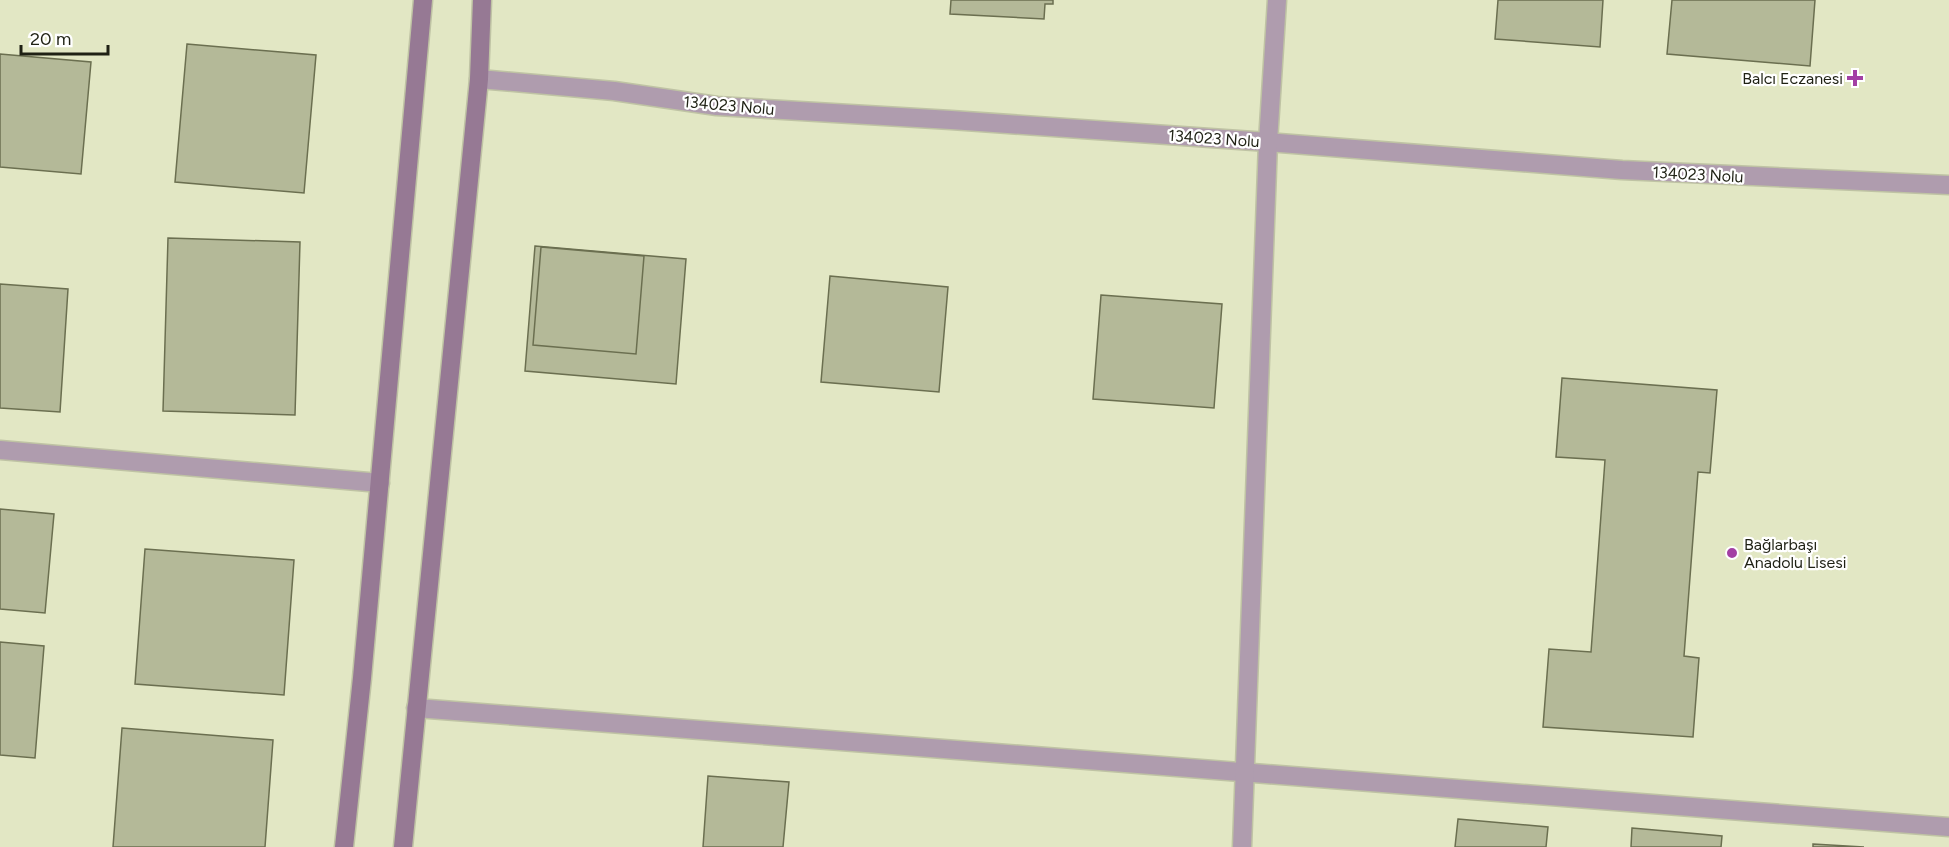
<svg xmlns="http://www.w3.org/2000/svg" width="1949" height="847" font-family="Figtree,sans-serif">
  <style>
    .building { fill: #b4b998; stroke: #6b6f50; stroke-width: 1.5 }
    .lines { fill: none; stroke-linecap: round; stroke-linejoin: round }
    .minor-casing { stroke: #bfc3a4; stroke-width: 21 }
    .secondary-casing { stroke: #bfc3a4; stroke-width: 21 }
    .minor { stroke: #af9cae; stroke-width: 18 }
    .secondary { stroke: #967994; stroke-width: 18 }
    .poi-dot { fill: #a33fa4; stroke: #fff; stroke-width: 2 }
    .labels { text-anchor: middle; stroke-width: 4.5; stroke-linejoin: round; paint-order: stroke }
    .poi-label { font-size: 16px; fill: #1f2114; stroke: #fff; text-anchor: end }
    .street-label { font-size: 16px; fill: #1f2114; stroke: #fff }
  </style>
  <rect width="100%" height="100%" fill="#e2e7c4"/>
  <g class="building">
    <path d="M951,0h102v4h-8l-1,15 -94,-5z"/>
    <path d="M1498,0h105l-3,47 -105,-8z"/>
    <path d="M1672,0h143l-5,66 -143,-12z"/>
    <path d="M187,44l129,11 -12,138 -129,-11z"/>
    <path d="M0,54l91,8 -10,112 -81,-7z"/>
    <path d="M168,238l132,4 -5,173 -132,-4z"/>
    <path d="M535,246l151,13 -10,125 -151,-13z"/>
    <path d="M541,247l103,9 -8,98 -103,-9z"/>
    <path d="M830,276l118,11 -9,105 -118,-10z"/>
    <path d="M0,284l68,5 -8,123 -60,-4z"/>
    <path d="M1101,295l121,9 -8,104 -121,-9z"/>
    <path d="M1562,378l155,12 -7,83 -12,-1 -14,184 15,2 -6,79 -150,-10 6,-78 42,3 14,-192 -49,-3z"/>
    <path d="M0,509l54,5 -9,99 -45,-4z"/>
    <path d="M145,549l149,11 -10,135 -149,-11z"/>
    <path d="M0,642l44,4 -9,112 -35,-3z"/>
    <path d="M122,728l151,12 -8,107h-152z"/>
    <path d="M708,776l81,6 -6,65h-80z"/>
    <path d="M1458,819l90,8 -2,20h-91z"/>
    <path d="M1632,828l90,8 -1,11h-90z"/>
    <path d="M1813,844l51,3h-51z"/>
  </g>
  <g class="lines">
    <defs>
      <g id="minor">
        <path d="M479,79l135,12 103,15 234,14 317,22 354,28 327,15"/>
        <path d="M0,450l380,33"/>
        <path d="M416,708l1533,119"/>
        <path d="M1242,847l26,-705 9,-142"/>
      </g>
      <g id="secondary">
        <path d="M344,847l18,-169 61,-678"/>
        <path d="M403,847l76,-768 3,-79"/>
      </g>
    </defs>
    <use href="#minor" class="minor-casing"/>
    <use href="#secondary" class="secondary-casing"/>
    <use href="#minor" class="minor"/>
    <use href="#secondary" class="secondary"/>
  </g>
  <g class="poi-dot">
    <path d="M1852 69h6v6h6v6h-6v6h-6v-6h-6v-6h6z"/>
    <circle cx="1732" cy="553" r="6"/>
  </g>
  <g class="labels">
    <g class="poi-label">
      <text x="1843" y="84">Balcı Eczanesi</text>
      <text x="1744" y="550" text-anchor="start">Bağlarbaşı<tspan x="1744" dy="18">Anadolu Lisesi</tspan></text>
    </g>
    <g class="street-label">
      <text transform="translate(729 105) rotate(5)" y="6">134023 Nolu</text>
      <text transform="translate(1214 138) rotate(4)" y="6">134023 Nolu</text>
      <text transform="translate(1698 174) rotate(3)" y="6">134023 Nolu</text>
    </g>
  </g>
  <path d="M21 45v9h87v-9" fill="none" stroke="#1f2114" stroke-width="3"/>
  <text x="30" y="45" font-size="18" fill="#1f2114" stroke="#ffffff" stroke-width="4.5" paint-order="stroke">20 m</text>
</svg>
